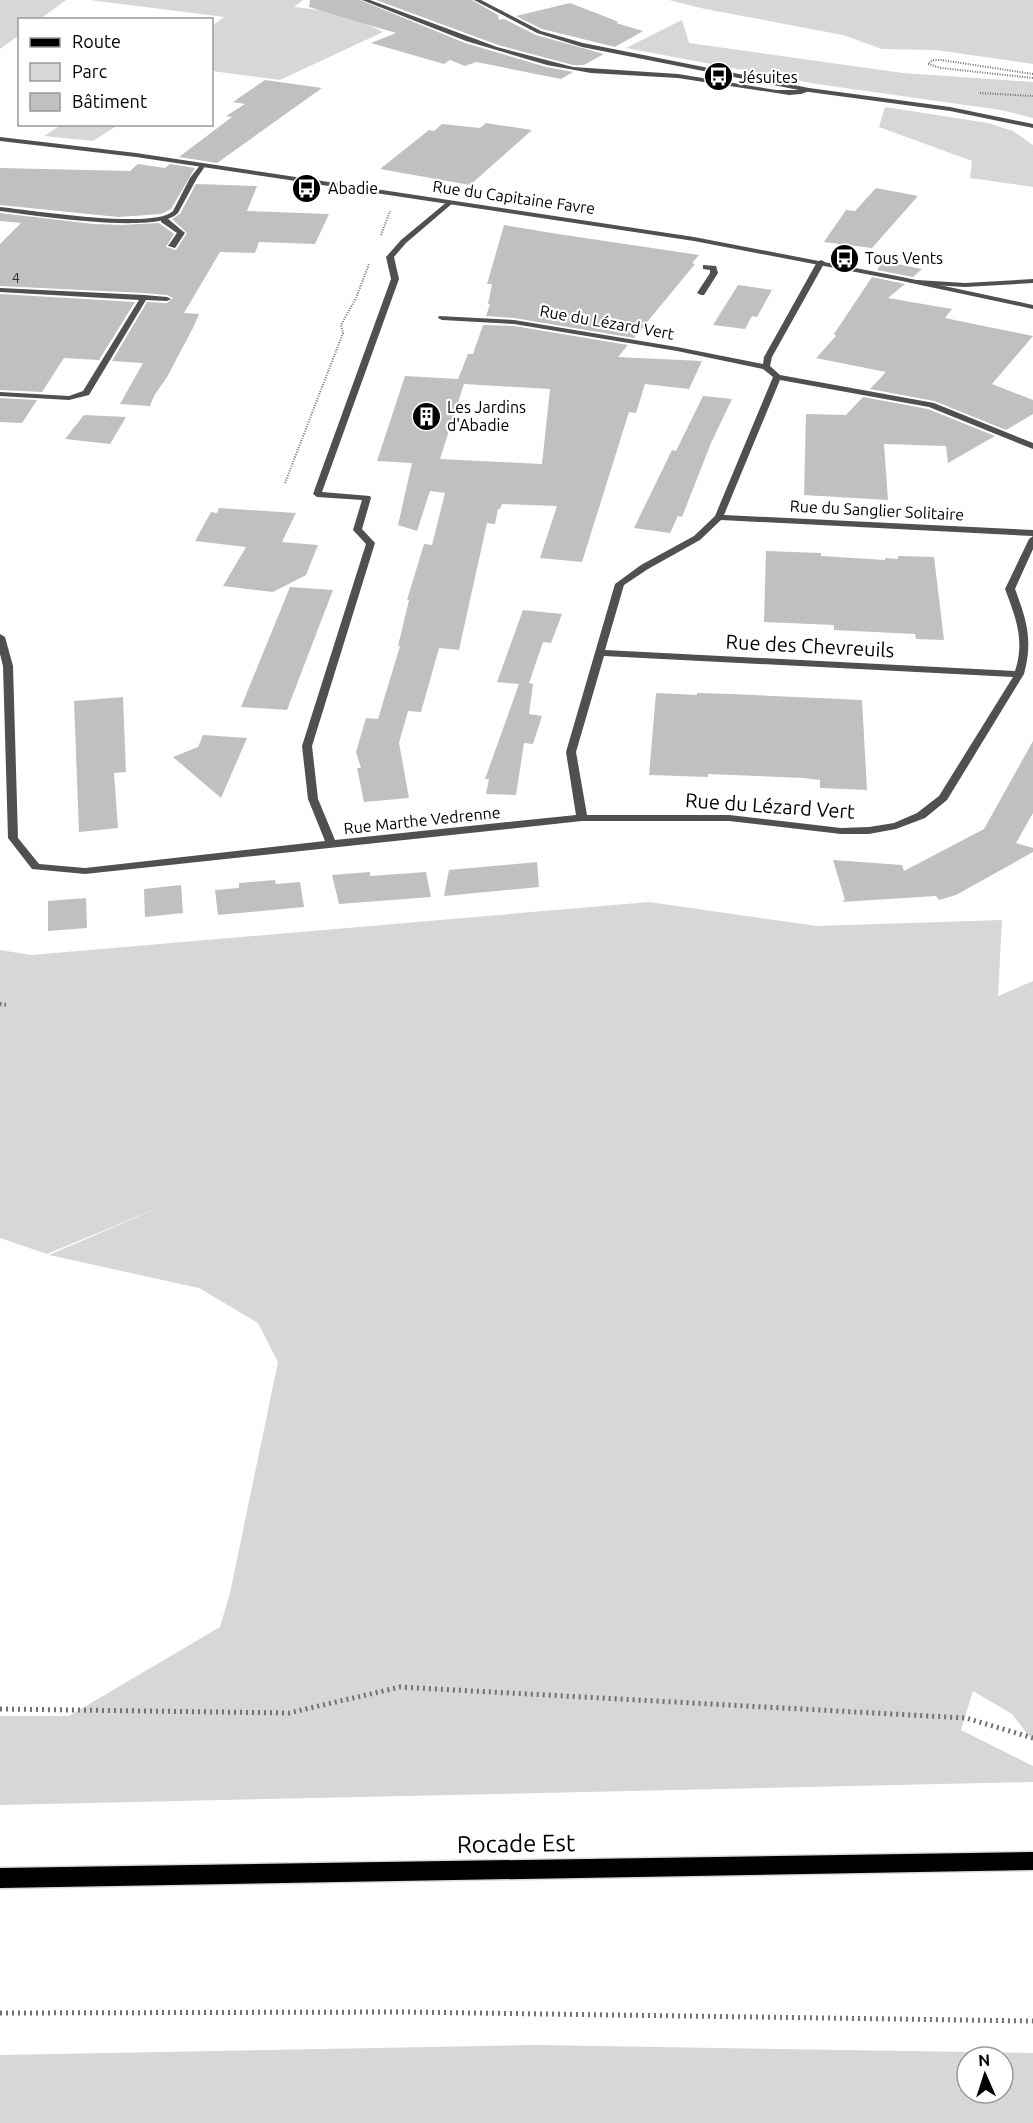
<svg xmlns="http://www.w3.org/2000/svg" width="1033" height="2123" font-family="Ubuntu,sans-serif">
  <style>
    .green { fill: #d7d7d7; fill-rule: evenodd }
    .building { fill: #c0c0c0; fill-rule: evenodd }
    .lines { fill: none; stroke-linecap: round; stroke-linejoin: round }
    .primary-casing { stroke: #dbdbdb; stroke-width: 3 }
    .path-far2 { stroke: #727272; stroke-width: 2; stroke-dasharray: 1 1.5; stroke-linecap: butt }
    .path-far1 { stroke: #727272; stroke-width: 4; stroke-dasharray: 1.5 3; stroke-linecap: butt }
    .path { stroke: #727272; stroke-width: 5; stroke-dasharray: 2 4; stroke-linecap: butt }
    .service { fill: #505050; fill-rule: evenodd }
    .minor { fill: #505050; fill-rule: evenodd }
    .tertiary { fill: #505050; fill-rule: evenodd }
    .primary { fill: #000; fill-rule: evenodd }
    .labels { text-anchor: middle; stroke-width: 4.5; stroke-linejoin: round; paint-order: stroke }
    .far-number-label { font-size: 14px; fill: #303030 }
    .far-poi-label { font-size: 16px; fill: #000; stroke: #fff; text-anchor: start }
    .far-street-label { font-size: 16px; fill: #000; stroke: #fff }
    .street-label { font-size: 20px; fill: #000; stroke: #fff }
    .near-street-label { font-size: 24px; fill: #000; stroke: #fff }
  </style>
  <rect width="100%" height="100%" fill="#fff"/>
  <g class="green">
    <path d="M0,0h66l-26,19 -20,1 -1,15 -19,14z"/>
    <path d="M90,0h213l-9,7 51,6 38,19 -103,48 -68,-9v-45l12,-9z"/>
    <path d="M669,0h364v64l-97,-14 -54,-1 -39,-14 -138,-26z"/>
    <path d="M682,20l7,23 214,30 130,9v36l-32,-8 -184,-26 -191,-36z"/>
    <path d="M885,107l103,16 25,8 20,14v42l-63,-9 2,-17 -93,-34z"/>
    <path d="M61,125v-1l57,1 -25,16 -49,-5z"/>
    <path d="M649,902l168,24 185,-6 -4,76 35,-15v760l-21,-27 -39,-23 -12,39 72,36v16l-1033,23v-89h69l151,-89 10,-34 48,-231 -20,-39 -59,-35 -150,-33 116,-50 -118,49 -47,-16v-288l31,5z"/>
    <path d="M535,2045l498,8v70h-1033v-68zM967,2057h36v36h-36z"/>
  </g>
  <g class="building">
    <path d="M310,0h50l105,43 81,24 27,5 -12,7 -85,-17 -11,4 -15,-6 -6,4 -73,-21 25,-10 -87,-26z"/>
    <path d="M376,0h96l26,15 1,5 5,-1 32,16 68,19 -20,11h-11l-75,-20z"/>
    <path d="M570,3l49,19 -3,1 27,8 -28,16 -73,-18 -26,-13z"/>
    <path d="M265,80l57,8 -105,75 -38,-6 53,-40 -6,-1 19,-12 -12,-2z"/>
    <path d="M486,123l46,7 -62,55 -90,-16 49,-39 5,1 8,-7 38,4z"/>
    <path d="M138,164l27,4 5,-4 25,4 -24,41 -10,5 -43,3 -118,-12v-37l130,3z"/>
    <path d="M196,184l61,2 -10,25 82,3 -14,30 -56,-2 -4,11 -35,-1 -36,61 15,1 -5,12 -27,51 -13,19 -4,10 -30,-2 23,-41 -31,-2 35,-59 20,1 6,-5 -6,-3 -23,-2 -144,-7v-42l21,-21 -21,-2v-8l93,11 28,1 38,-2 15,11 -8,13 10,3 11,-17 -15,-14 8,-5z"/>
    <path d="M876,188l42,8 -46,52 -48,-6 22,-32 9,1z"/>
    <path d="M504,225l54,9 141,21 -7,8 3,1 -61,74 -120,-20 -28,-2 4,-12h-2l4,-20h-5z"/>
    <path d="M883,261l39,8 -9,8 -36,-7z"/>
    <path d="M872,277l33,7 -17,14 64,11 -7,9 88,18 -41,48 41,16v14l-27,16 -72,-29 -64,-12 16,-17 -70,-14 20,-22 -2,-2z"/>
    <path d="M738,285l34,5 -15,27 -5,-1 -7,13 -32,-4z"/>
    <path d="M0,294l135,8 -36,58 -35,-2 -22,34 -42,-2z"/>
    <path d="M483,325l31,1 114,19 -10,12 84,4 -13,28 -44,-5 -9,29 -7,-1 -47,150 -42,-4 17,-52 -55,-2 -2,5h-2l-3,15 -8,-1 -28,127 -20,-2 -18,64 -13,-1 -9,32 10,55 -45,4 -7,-34h4l-5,-16 10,-34 12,1 22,-73h-2l11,-46h-2l17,-56 8,1 13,-52 -15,-2 -13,40 -19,-6 14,-62 -35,-2 28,-85 53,3 10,-25h5zM464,384l86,5 -8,75 -102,-5z"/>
    <path d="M703,396l29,3 -21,44 -29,74 -4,-1 -8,17 -36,-5 38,-78 4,1z"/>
    <path d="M863,397l65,12 67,27 -47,27 -2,-17 -62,-2 4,56 -84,-5 2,-81 40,1z"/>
    <path d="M0,398l37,2 -15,23 -22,-1z"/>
    <path d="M84,415l42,2 -16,27 -45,-5z"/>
    <path d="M219,508l77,5 -14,29 36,3 -12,30 -33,17 -50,-6 23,-39 -51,-6 16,-29 6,1z"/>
    <path d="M766,551l55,2v3l64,4v-2l13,1v-3l36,1 10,83 -28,-1 -1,-5 -81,-4v-5l-70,-3z"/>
    <path d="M290,587l43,3 -46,120 -46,-3z"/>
    <path d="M523,610l39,4 -11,29 -8,-1 -14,41 4,1 -4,30 13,2 -9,28 -9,-1 -8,52 -30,-1 3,-15h-4l34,-95 -22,-2z"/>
    <path d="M656,693l41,2v-2l34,1 131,6 5,90 -47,-2v-8l-17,-2 -95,-4v3l-59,-2z"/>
    <path d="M123,697l3,75 -12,1 4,55 -39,4 -5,-131z"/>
    <path d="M203,735l44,3 -26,60 -48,-41 25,-10z"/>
    <path d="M1033,741v72l-17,30 17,5v4l-77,43 -17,5 -3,-4 -95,6 4,-2 -12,-40 69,5 2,6 80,-42z"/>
    <path d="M537,862l2,25 -95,9 5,-26z"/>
    <path d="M370,872v4l56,-4 5,25 -92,7 -7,-29z"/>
    <path d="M275,880l1,4 24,-2 4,25 -86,8 -3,-25 24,-2v-5z"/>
    <path d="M181,885l2,28 -38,4 -1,-28z"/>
    <path d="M86,898l1,30 -39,3v-30z"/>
  </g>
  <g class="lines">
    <defs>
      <path id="primary" d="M1033,1852v18l-1033,18v-20z"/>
    </defs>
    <use href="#primary" class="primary-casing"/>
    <g class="path-far2">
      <path d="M1033,74l-92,-14h-8l-5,4 13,4 92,10"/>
      <path d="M980,93l53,3"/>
      <path d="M381,235l9,-24"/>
      <path d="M285,483l58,-150 -2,-8 15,-27 13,-34"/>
    </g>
    <path class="path-far1" d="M0,1004l7,1"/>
    <g class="path">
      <path d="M0,1709l289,4 111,-26 566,31 67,20"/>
      <path d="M0,2013l405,-1 628,9"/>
    </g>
    <g class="service">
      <path d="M161,218h6l18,15 -10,15 -7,-2 9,-13 -16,-11z"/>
      <path d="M703,265l13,1 2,7 -14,22h-3l-4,-2 13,-20v-3l-7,-1z"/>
    </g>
    <g class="minor">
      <path d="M362,0h8l127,47 76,20 105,7 98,16h24l9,-2 3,2 -11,4 -12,1 -111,-17 -87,-5 -44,-8 -81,-24z"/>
      <path d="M201,164l5,1 -9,13 -19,35c-20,22 -146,2 -178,-2v-4c30,3 155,23 173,4l17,-33z"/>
      <path d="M448,201l6,1 -48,41 -12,14 5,22 -77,213 48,4 1,2 -9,31 13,14 -63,203 6,53 17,41 241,-25 -10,-63 49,-168 26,-19 53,-29 21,-20 58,-139 -10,-8 -86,-18 -163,-27 -72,-4 -4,-2 1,-2 75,4 163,27 86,17 1,-7 53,-95 4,-2 4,2 -53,95 -2,9 10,9 154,28 99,40v6l-104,-42 -149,-27 -56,135 309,15v6l-312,-16 -21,20 -52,29 -24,16 -19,65 410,21c10,-30 1,-53 -10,-82l24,-50 4,-3v13l-18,40c12,32 18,51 9,85l-77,126 -22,18 -29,11 -27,5h-28l-112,-13h-147l-497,53 -53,-5 -24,-31 -5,-172 -3,-12v-20l5,3 8,29 5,172 21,26 46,4 240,-27 -17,-42 -6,-53 64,-202 -13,-14 9,-30 -45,-3 -4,-3 78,-215 -5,-22 15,-17zM604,656l409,21 -74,119 -22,17 -23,10 -25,4 -28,1 -112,-13h-142l-11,-63z"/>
      <path d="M1033,279v4l-68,4 -48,-3 -4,-2 4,-2 48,3z"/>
      <path d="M0,288l144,7 23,2 4,2 -4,2 -21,-1 -57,95 -20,5 -69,-4v-4l69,4 14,-5 56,-91 -139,-8z"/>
    </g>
    <g class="tertiary">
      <path d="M474,0h7l60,31 42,12 226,45 141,19 83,17v4l-83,-17 -141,-19 -227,-45 -45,-14z"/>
      <path d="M0,137l136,16 558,84 208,40 131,28v4l-131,-28 -208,-40 -558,-84 -136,-16z"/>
    </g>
    <use href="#primary" class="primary"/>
  </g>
  <defs>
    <symbol id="bus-disc" viewBox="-11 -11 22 22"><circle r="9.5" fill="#000" stroke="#fff"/><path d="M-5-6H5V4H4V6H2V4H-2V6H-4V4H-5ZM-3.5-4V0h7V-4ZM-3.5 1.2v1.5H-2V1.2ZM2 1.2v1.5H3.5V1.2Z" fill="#fff"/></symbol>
    <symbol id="building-disc" viewBox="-11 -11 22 22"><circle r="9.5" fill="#000" stroke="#fff"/><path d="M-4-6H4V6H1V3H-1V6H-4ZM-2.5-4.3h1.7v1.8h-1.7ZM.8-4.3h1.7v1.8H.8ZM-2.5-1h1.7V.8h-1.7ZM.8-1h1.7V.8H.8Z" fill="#fff"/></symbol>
  </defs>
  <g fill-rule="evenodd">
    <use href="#bus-disc" x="702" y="60" width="33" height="33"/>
    <use href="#bus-disc" x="290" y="172" width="33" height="33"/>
    <use href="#bus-disc" x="828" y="242" width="33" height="33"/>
    <use href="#building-disc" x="410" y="400" width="33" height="33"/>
  </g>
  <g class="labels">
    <g class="far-number-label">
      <text x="16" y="283">4</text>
    </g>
    <g class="far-poi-label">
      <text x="739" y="83">Jésuites</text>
      <text x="328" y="194">Abadie</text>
      <text x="865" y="264">Tous Vents</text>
      <text x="447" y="413">Les Jardins<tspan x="447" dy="18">d'Abadie</tspan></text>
    </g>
    <g class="far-street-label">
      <text transform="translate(514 197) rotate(8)" y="6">Rue du Capitaine Favre</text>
      <text transform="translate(607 322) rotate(10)" y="6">Rue du Lézard Vert</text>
      <text transform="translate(877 510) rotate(3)" y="6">Rue du Sanglier Solitaire</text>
      <text transform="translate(422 820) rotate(-6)" y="6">Rue Marthe Vedrenne</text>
    </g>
    <g class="street-label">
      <text transform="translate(810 646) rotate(3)" y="7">Rue des Chevreuils</text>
      <text transform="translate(770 806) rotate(4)" y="7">Rue du Lézard Vert</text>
    </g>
    <g class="near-street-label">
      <text transform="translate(516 1844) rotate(-1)" y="8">Rocade Est</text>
    </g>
  </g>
  <rect x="18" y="18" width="195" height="108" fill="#ffffff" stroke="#999999" stroke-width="1.5"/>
  <rect x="30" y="38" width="30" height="9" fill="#000000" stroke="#999999" stroke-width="1.5"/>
  <text x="72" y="48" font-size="18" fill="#000000">Route</text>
  <rect x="30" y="63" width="30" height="18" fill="#d7d7d7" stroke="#999999" stroke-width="1.5"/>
  <text x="72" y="78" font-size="18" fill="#000000">Parc</text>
  <rect x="30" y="93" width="30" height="18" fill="#c0c0c0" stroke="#999999" stroke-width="1.5"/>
  <text x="72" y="108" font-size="18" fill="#000000">Bâtiment</text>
  <g transform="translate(985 2075) rotate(357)"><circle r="28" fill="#ffffff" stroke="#999999" stroke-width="1.5"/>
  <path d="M0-4.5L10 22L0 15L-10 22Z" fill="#000000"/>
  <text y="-9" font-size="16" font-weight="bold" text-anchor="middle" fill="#000000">N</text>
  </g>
</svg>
